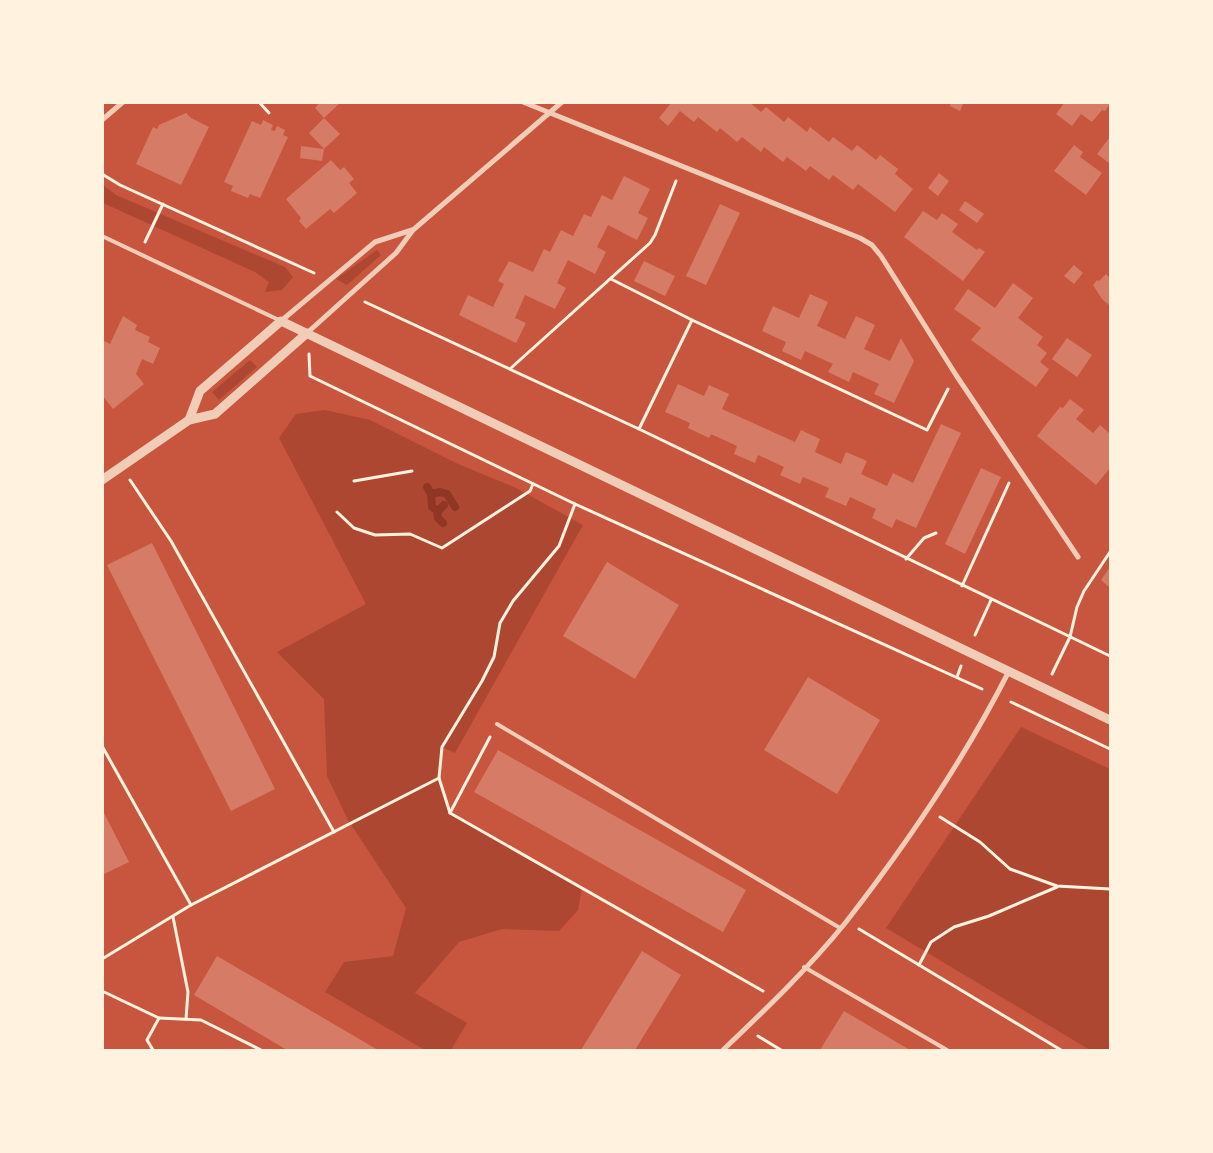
<svg xmlns="http://www.w3.org/2000/svg" width="1213" height="1153" font-family="Spectral,serif">
  <style>
    .green { fill: #ae4732 }
    .lines { fill: none; stroke-linecap: round; stroke-linejoin: round }
    .stream { stroke: #8f3625; stroke-width: 8 }
    .building { fill: #d67c66 }
    .path { stroke: #fff3e0; stroke-width: 3 }
    .service { stroke: #f1ccb7; stroke-width: 4 }
    .minor { stroke: #f1ccb7; stroke-width: 5 }
    .tertiary { stroke: #f1ccb7; stroke-width: 9 }
  </style>
  <rect width="100%" height="100%" fill="#c8553d"/>
  <g class="green">
    <path d="M102,184l14,11 169,72 8,10 -11,13 -17,2 4,-10 -14,-10 -152,-69z"/>
    <path d="M377,250l4,5 -34,30 -11,-6z"/>
    <path d="M250,360l7,7 -38,33 -7,-8z"/>
    <path d="M325,410l45,10 88,44 56,23 69,38 -128,228 -13,-6c-2,27 -3,41 8,67l132,74 -4,22 -19,21 -57,-2 -43,13 -44,51 52,30 -16,27h-26l-100,-58 19,-30 49,-6 13,-48 -58,-88 -21,-44 -3,-77 -47,-47 89,-48 -87,-166 17,-24z"/>
    <path d="M1021,727l89,42v281h-20l-204,-122z"/>
  </g>
  <g class="lines">
    <g class="stream">
      <path d="M427,487l4,7 9,-2 7,2 8,13"/>
      <path d="M431,494l1,13 6,4 6,-6"/>
      <path d="M437,510l1,8 5,5"/>
    </g>
  </g>
  <g class="building">
    <path d="M320,102h21l-17,16 -9,-10z"/>
    <path d="M672,102h77l12,10 5,-5 18,15 4,-5 19,15 3,-5 19,15 4,-5 19,14 5,-6 19,15 4,-5 18,14 -3,5 18,15 -18,23 -37,-28 -5,6 -20,-15 -4,5 -19,-14 -4,5 -19,-14 -4,5 -19,-15 -3,5 -19,-15 -5,5 -17,-14 -3,4 -19,-15 -4,5 -14,-11 -12,15 -9,-8z"/>
    <path d="M951,102h9l3,2 -3,7 -10,-5z"/>
    <path d="M1065,102h45v2l-5,7 -3,-1 -10,12 -11,-8 -9,12 -16,-12z"/>
    <path d="M186,113l5,5 18,9 -28,58 -45,-21 17,-37 4,2 2,-4z"/>
    <path d="M324,118l16,16 -16,15 -15,-16z"/>
    <path d="M263,120l10,5 -2,5 4,1 2,-5 8,4 -2,5 5,2 -28,61 -10,-4 -2,4 -17,-7 2,-5 -9,-4 28,-61 9,4z"/>
    <path d="M1110,137v24l-1,2 -12,-9z"/>
    <path d="M1074,145l9,7 -3,5 22,16 -16,22 -32,-24z"/>
    <path d="M301,146l23,3 -2,12 -22,-3z"/>
    <path d="M331,160l9,10 4,-3 10,12 -5,4 8,10 -23,20 -4,-4 -24,20 -7,-8 2,-3 -15,-19z"/>
    <path d="M939,173l10,8 -11,15 -10,-8z"/>
    <path d="M624,176l26,13 -12,24 10,5 -11,22 -29,-15 -11,22 9,5 -11,22 -27,-14 -11,23 9,5 -11,21 -30,-14 -10,23 11,5 -10,20 -57,-28 9,-20 25,12 11,-23 -6,-3 11,-20 24,11 11,-23 6,3 11,-22 12,6 11,-22 7,3 11,-22 10,5z"/>
    <path d="M965,201l19,13 -7,9 -18,-13z"/>
    <path d="M720,204l20,9 -34,72 -20,-9z"/>
    <path d="M923,211l14,9 5,-7 16,11 -6,8 25,18 2,-2 6,4 -22,29 -59,-44z"/>
    <path d="M644,261l31,15 -10,20 -31,-15z"/>
    <path d="M1074,265l9,8 -9,11 -10,-8z"/>
    <path d="M1106,274l4,4v28l-8,-7 -9,-14 4,-5 2,1z"/>
    <path d="M1013,283l20,15 -15,20 25,19 -6,8 10,8 -7,9 9,7 -13,18 -65,-47 10,-12 -27,-19 14,-20 27,19z"/>
    <path d="M810,294l18,8 -11,24 28,13 11,-23 19,9 -11,24 26,12 11,-23 13,23 -20,42 -20,-9 5,-10 -26,-12 -4,10 -21,-10 5,-8 -28,-13 -4,9 -19,-9 4,-9 -24,-11 11,-25 26,12z"/>
    <path d="M123,316l14,9 -2,5 15,7 -2,5 12,6 -7,16 -11,-5 -6,15 8,10 -31,25 -11,-14v-55l8,4z"/>
    <path d="M1067,338l25,17 -15,22 -25,-18z"/>
    <path d="M678,384l26,12 5,-11 20,9 -7,15 73,33 6,-12 19,9 -5,13 26,12 5,-12 21,9 -6,13 26,12 6,-13 20,10 28,-59 20,9 -45,95 -20,-9 -4,9 -20,-10 4,-9 -26,-12 -4,9 -21,-9 4,-9 -26,-11 -3,7 -20,-9 4,-8 -26,-12 -3,8 -21,-9 3,-8 -26,-12 -2,4 -21,-10 2,-5 -25,-11z"/>
    <path d="M1070,399l14,11 -8,9 17,14 7,-8 10,9v34l-14,17 -59,-49 23,-29 3,1z"/>
    <path d="M981,468l20,9 -36,77 -20,-10z"/>
    <path d="M152,543l123,246 -44,22 -124,-246z"/>
    <path d="M607,562l72,43 -44,74 -72,-43z"/>
    <path d="M1110,567v21l-9,-8z"/>
    <path d="M808,677l72,43 -43,74 -73,-44z"/>
    <path d="M498,750l248,140 -23,42 -249,-140z"/>
    <path d="M102,809l27,53 -27,13z"/>
    <path d="M642,951l39,24 -46,75h-54z"/>
    <path d="M217,956l62,36 99,58h-91l-93,-55z"/>
    <path d="M844,1011l66,39h-90z"/>
  </g>
  <g class="lines">
    <g class="path">
      <path d="M259,102l10,11"/>
      <path d="M102,174l18,11 194,88"/>
      <path d="M145,242l18,-38"/>
      <path d="M611,279l81,41 235,110 21,-41"/>
      <path d="M365,302l274,127 471,227"/>
      <path d="M309,354l1,22 265,128 407,185"/>
      <path d="M511,368l139,-125 5,-8 21,-54"/>
      <path d="M639,429l53,-109"/>
      <path d="M130,480l41,61 163,291"/>
      <path d="M354,481l58,-10"/>
      <path d="M575,504l-16,42 -46,55 -13,22 -6,34 -12,24 -40,66 -3,31 11,35 313,178"/>
      <path d="M337,512l17,16 21,7 35,-1 32,14 88,-57 3,-7"/>
      <path d="M906,559l18,-21 12,-5"/>
      <path d="M962,586l47,-103"/>
      <path d="M975,635l16,-35"/>
      <path d="M1052,674l18,-37 7,-30 7,-16 26,-39"/>
      <path d="M957,677l4,-11"/>
      <path d="M1011,702l99,47"/>
      <path d="M102,746l89,159"/>
      <path d="M450,813l40,-76"/>
      <path d="M940,817l40,25 30,27 47,17 53,3"/>
      <path d="M173,917l15,75 -2,27"/>
      <path d="M859,929l202,121"/>
      <path d="M102,959l89,-54 248,-127"/>
      <path d="M919,965l12,-23 23,-15 35,-11 68,-29"/>
      <path d="M102,991l57,27 -12,22 6,10"/>
      <path d="M159,1018l42,2 60,30"/>
      <path d="M758,1036l23,14"/>
    </g>
    <g class="service">
      <path d="M102,236l179,85"/>
      <path d="M497,724l343,204"/>
      <path d="M804,967l143,83"/>
    </g>
    <g class="minor">
      <path d="M523,102l337,136 12,7 9,11 75,119 122,182"/>
      <path d="M102,120l21,-18"/>
      <path d="M281,321l94,-79 37,-12"/>
      <path d="M307,333l89,-80 17,-23 149,-128"/>
      <path d="M723,1050c42,-40 86,-82 123,-128 60,-77 119,-164 163,-251"/>
    </g>
    <g class="tertiary">
      <path d="M189,420l11,-29 81,-70 829,399"/>
      <path d="M102,480l87,-60 26,-6 92,-81"/>
    </g>
  </g>
  <rect width="1213" height="1153" fill="none" stroke="#fff3e0" stroke-width="208"/>
</svg>
